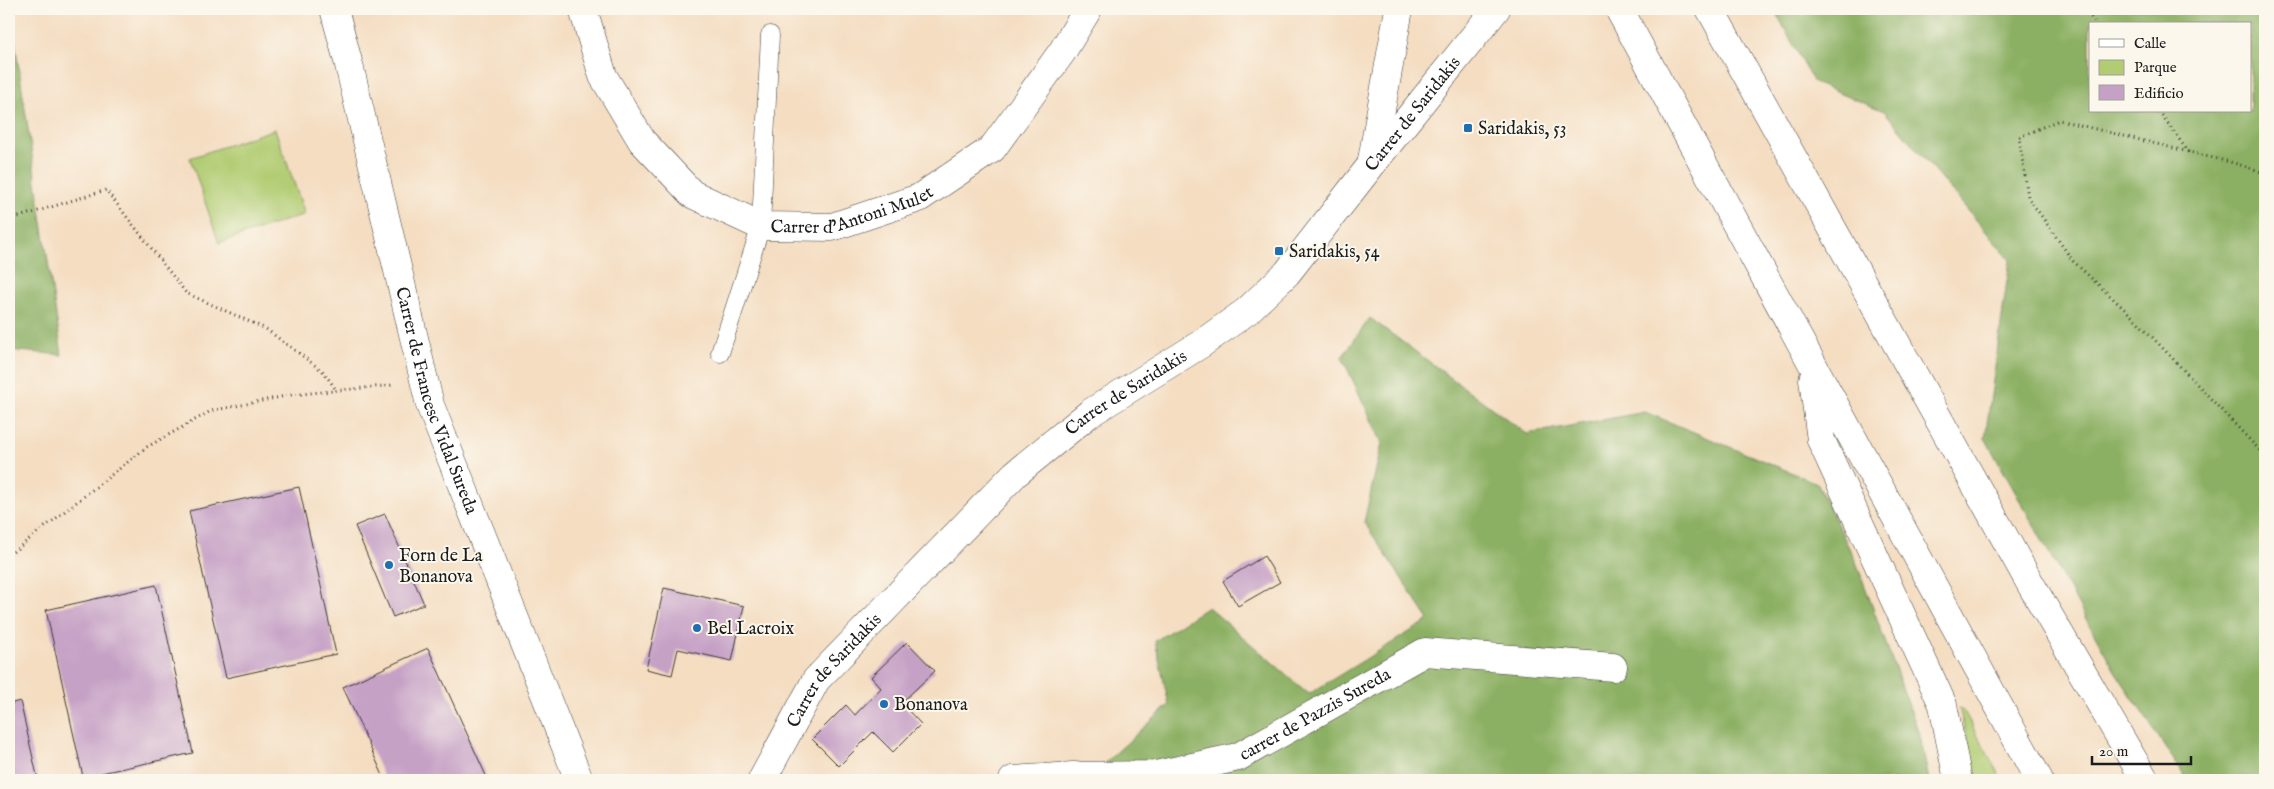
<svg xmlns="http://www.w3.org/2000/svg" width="2274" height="789" font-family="'IM FELL English',serif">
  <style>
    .green { fill: #b1cc72; stroke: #667447 }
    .forest { fill: #8cb064; stroke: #546640; fill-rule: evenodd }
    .building { fill: #c6a1c6 }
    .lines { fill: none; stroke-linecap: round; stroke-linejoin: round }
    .lane-casing { stroke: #3c3935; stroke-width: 19 }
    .street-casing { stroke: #3c3935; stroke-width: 29 }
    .secondary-casing { stroke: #3c3935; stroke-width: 29 }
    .highway-casing { stroke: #3c3935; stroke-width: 29 }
    .path { stroke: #3c3935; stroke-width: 3; stroke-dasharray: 1 4; stroke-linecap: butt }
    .lane { stroke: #fff; stroke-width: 18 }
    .street { stroke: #fff; stroke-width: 28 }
    .secondary { stroke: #fff; stroke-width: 28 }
    .highway { stroke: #fff; stroke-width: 28 }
    .poi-dot { fill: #1f6fb2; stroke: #fbf7ec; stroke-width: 2 }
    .labels { text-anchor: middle; stroke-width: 4; stroke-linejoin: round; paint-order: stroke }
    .street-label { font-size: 18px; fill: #1c1c1c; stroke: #fbf7ec }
    .poi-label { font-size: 18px; fill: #1c1c1c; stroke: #fbf7ec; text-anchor: start }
  </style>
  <rect width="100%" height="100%" fill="#fbf7ec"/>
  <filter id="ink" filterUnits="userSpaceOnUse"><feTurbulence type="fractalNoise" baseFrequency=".02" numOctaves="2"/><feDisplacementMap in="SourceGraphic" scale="10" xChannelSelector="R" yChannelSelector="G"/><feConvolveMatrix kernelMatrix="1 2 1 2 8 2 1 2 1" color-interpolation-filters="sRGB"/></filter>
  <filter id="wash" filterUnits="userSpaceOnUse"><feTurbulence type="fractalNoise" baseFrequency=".0096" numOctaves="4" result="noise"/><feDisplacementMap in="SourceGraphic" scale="20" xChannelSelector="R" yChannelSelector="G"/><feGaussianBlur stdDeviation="1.12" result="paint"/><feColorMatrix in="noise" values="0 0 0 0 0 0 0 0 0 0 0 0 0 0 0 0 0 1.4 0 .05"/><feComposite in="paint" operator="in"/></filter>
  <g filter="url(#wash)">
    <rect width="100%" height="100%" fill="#f4ddc1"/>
    <g class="green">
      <path d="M275,129l30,85 -86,29 -29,-85z"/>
      <path d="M1959,707l6,6 37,67h-25z"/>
    </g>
    <g class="forest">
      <path d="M9,9h1l52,346 -53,-5z"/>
      <path d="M1774,9h491v771h-78l-72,-109 -130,-233 25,-178 -126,-149 -70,-28zM2090,24h160v87h-160z"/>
      <path d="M1370,318l157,116 118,-22 172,71 39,79 64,174 9,44h-843l83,-75 -14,-64 53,-34 101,87 120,-74 -65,-98 18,-79 -40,-86z"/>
    </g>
    <g id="blocks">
      <g class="building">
        <path d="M299,487l37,167 -110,24 -37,-167z"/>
        <path d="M385,514l39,90 -31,13 -38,-91z"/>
        <path d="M1264,556l16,26 -42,24 -15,-25z"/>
        <path d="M156,585l37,168 -110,24 -37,-167z"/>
        <path d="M664,588l80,18 -12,55 -54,-12 -6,26 -26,-6z"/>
        <path d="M907,642l28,29 -34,32 20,21 -28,28 -20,-20 -34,34 -27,-27 34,-34 9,10 26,-27 -10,-11z"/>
        <path d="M428,648l60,132h-103l-42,-93z"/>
        <path d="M20,701l18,79h-29v-76z"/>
      </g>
    </g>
  </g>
  <g filter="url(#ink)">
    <use href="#blocks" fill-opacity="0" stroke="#3c3935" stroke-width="1"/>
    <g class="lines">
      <defs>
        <path id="lane" d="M720,353l41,-127 9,-191"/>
        <g id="street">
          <path id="s1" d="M583,9l20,67 39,65 50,53 69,32 71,1 87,-29 73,-49 70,-97 26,-43"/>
          <path d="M1372,160l27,-151"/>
          <path id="s2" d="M762,780l54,-100 199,-206 75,-61 111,-69 46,-33 40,-38 85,-109 124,-155"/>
          <path id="s3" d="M1013,780l60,-4 83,-1 82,-18 187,-105 188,15"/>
        </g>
        <g id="secondary">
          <path id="s4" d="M334,9l15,56 81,340 149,375"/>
        </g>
        <g id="highway">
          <path d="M1619,9l420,771"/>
          <path d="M1710,9l320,574 115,197"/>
          <path d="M1813,379l8,61 122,265 15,75"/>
        </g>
      </defs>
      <use href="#lane" class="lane-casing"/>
      <use href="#street" class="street-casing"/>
      <use href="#secondary" class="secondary-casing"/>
      <use href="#highway" class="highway-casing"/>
      <g class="path">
        <path d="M2085,9l11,15"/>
        <path d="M2159,111l30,42"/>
        <path d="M2265,173l-31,-10 -175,-43 -40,17 9,60 45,64 64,60 128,135"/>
        <path d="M9,220l97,-30 80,103 80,36 58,43 12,18"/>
        <path d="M9,555l138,-108 64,-36 80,-16 103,-10"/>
      </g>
      <use href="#lane" class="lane"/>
      <use href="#street" class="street"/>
      <use href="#secondary" class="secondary"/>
      <use href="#highway" class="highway"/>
    </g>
  </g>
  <g class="poi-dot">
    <rect x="1463" y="123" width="10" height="10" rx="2.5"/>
    <rect x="1274" y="246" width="10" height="10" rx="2.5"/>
    <circle cx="389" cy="565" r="5"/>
    <circle cx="697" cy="628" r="5"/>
    <circle cx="884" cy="704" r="5"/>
  </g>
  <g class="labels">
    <g class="street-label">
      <text dy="6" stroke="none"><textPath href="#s2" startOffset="942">Carrer de Saridakis</textPath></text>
      <text dy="6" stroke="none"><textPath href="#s1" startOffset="388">Carrer d'Antoni Mulet</textPath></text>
      <text dy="6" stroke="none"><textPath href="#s2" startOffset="538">Carrer de Saridakis</textPath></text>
      <text dy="6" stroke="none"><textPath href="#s4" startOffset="405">Carrer de Francesc Vidal Sureda</textPath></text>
      <text dy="6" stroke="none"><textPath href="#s2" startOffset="132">Carrer de Saridakis</textPath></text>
      <text dy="6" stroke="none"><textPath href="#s3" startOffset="315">carrer de Pazzis Sureda</textPath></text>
    </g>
    <g class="poi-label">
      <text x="1478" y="134">Saridakis, 53</text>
      <text x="1289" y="257">Saridakis, 54</text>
      <text x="399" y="561">Forn de La<tspan x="399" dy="21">Bonanova</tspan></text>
      <text x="707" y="634">Bel Lacroix</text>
      <text x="894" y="710">Bonanova</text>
    </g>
  </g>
  <rect width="2274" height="789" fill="none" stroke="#fbf7ec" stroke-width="30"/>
  <rect x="2089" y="22" width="162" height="90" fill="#fbf7ec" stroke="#a29f99"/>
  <rect x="2099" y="39" width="25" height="8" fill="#ffffff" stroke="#a29f99"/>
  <text x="2134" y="48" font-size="15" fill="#1c1c1c">Calle</text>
  <rect x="2099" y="60" width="25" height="15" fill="#b1cc72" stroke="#a29f99"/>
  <text x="2134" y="72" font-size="15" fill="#1c1c1c">Parque</text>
  <rect x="2099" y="85" width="25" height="15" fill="#c6a1c6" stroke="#a29f99"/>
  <text x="2134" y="98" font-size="15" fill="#1c1c1c">Edificio</text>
  <path d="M2092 756v8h99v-8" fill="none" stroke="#1c1c1c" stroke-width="2.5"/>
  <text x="2099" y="756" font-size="15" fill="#1c1c1c" stroke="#fbf7ec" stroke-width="4" paint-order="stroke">20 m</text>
</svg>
